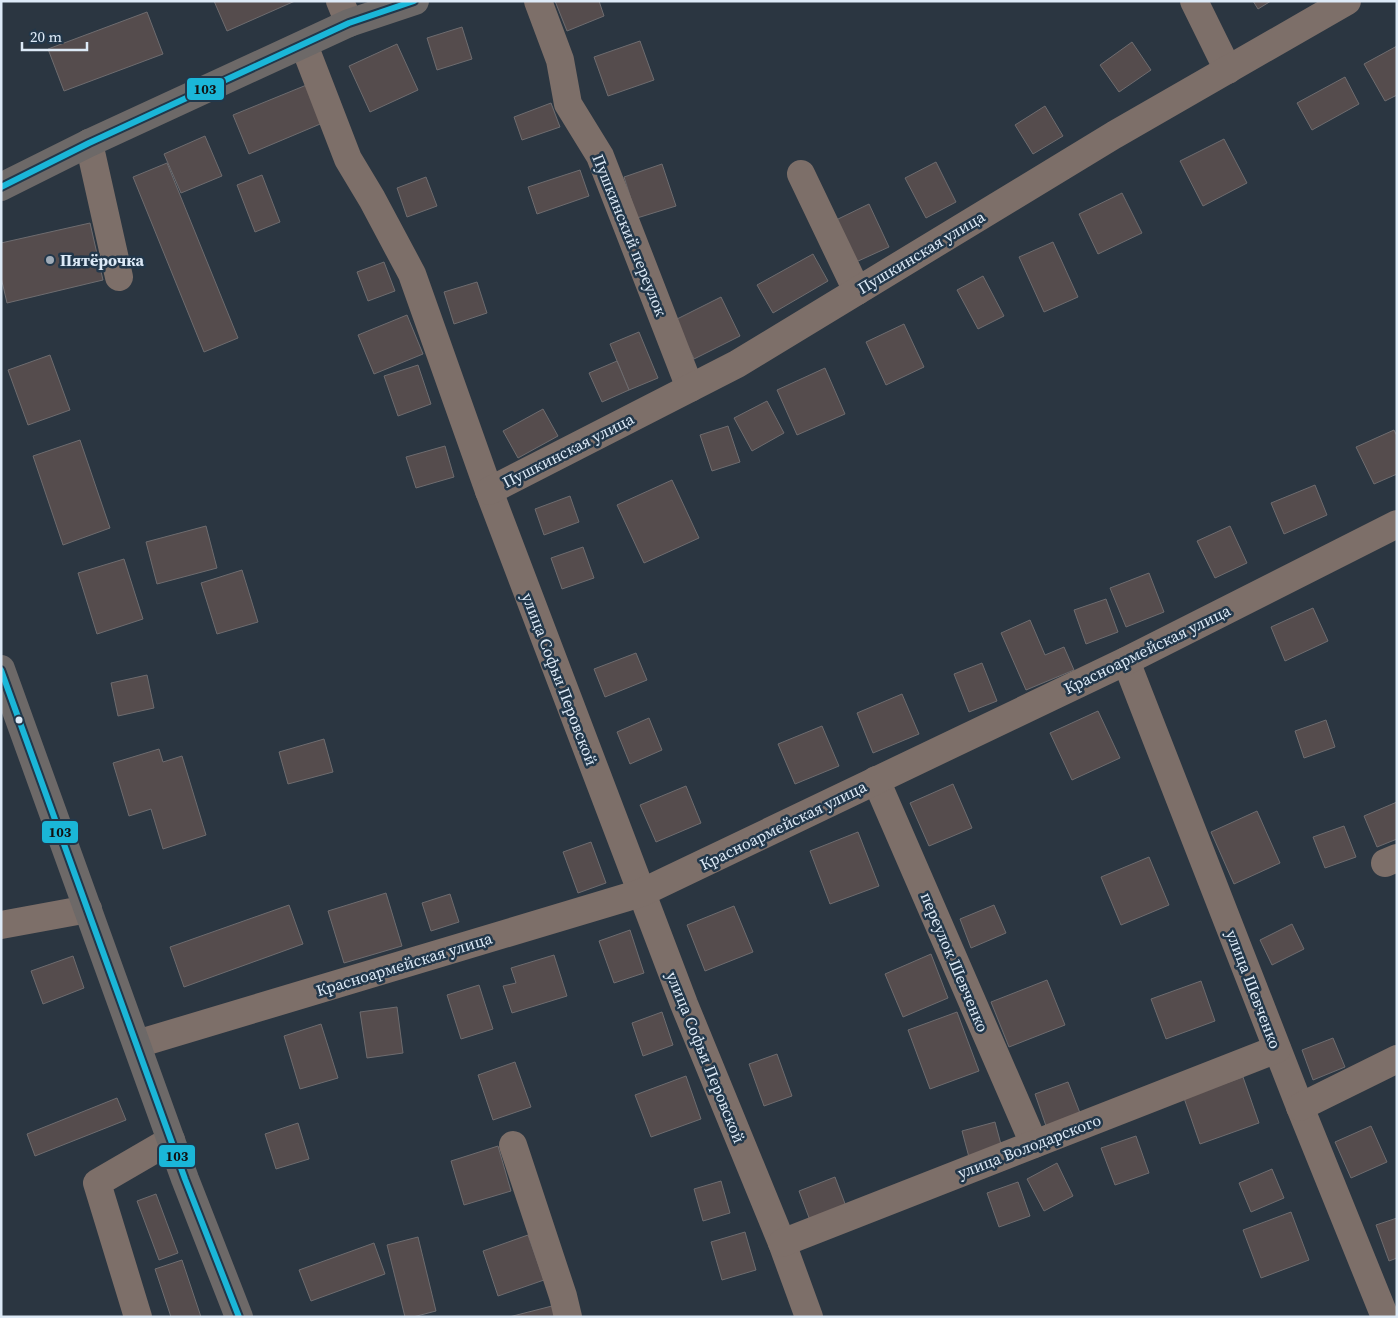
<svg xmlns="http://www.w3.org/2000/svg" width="1398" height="1318" font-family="'Source Serif 4',serif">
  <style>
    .building { fill: #554c4d; stroke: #6e6c6f }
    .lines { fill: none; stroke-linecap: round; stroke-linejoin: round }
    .minor { stroke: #7d6f69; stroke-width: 28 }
    .major { stroke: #6d6968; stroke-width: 28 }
    .bus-1-casing { stroke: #22374a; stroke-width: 10 }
    .bus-1 { stroke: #1ab6d8; stroke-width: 6 }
    .poi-dot { fill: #9fabb7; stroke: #22374a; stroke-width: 2 }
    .bus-dot { fill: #ddeaf7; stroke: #22374a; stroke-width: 2 }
    .labels { text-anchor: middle; stroke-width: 5; stroke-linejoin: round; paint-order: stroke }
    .street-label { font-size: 16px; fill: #ddeaf7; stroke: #22374a }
    .poi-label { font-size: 16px; font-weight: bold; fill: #ddeaf7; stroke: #22374a; text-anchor: start }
    .line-badge { stroke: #22374a; stroke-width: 2 }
    .pale-badge-label { font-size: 14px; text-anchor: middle; font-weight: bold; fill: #111 }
  </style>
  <rect width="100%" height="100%" fill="#2b3641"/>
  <g class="building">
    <path d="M214,1h81l-68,30z"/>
    <path d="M555,1h44l5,15 -37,15z"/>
    <path d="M1253,1h18l-13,8z"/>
    <path d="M147,12l16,42 -99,37 -16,-42z"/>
    <path d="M462,27l10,32 -35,11 -10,-32z"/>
    <path d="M640,41l14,39 -46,16 -14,-39z"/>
    <path d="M1132,42l19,28 -32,22 -19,-27z"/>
    <path d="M397,44l21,46 -48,22 -21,-46z"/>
    <path d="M1397,46v49l-12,6 -21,-37z"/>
    <path d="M1345,77l14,27 -47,26 -15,-27z"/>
    <path d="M309,84l16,38 -76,32 -16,-39z"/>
    <path d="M551,103l9,24 -38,13 -8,-23z"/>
    <path d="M1045,106l18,30 -30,18 -18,-29z"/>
    <path d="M205,136l17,40 -41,17 -17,-39z"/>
    <path d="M1224,139l23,44 -44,23 -23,-45z"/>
    <path d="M936,162l20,40 -30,16 -21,-40z"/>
    <path d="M167,163l71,175 -34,14 -71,-175z"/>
    <path d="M662,164l14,42 -39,12 -13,-41z"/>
    <path d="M580,170l9,26 -52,18 -9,-27z"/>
    <path d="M262,175l18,47 -25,10 -18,-47z"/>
    <path d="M426,177l11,29 -30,11 -10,-29z"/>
    <path d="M1122,193l20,40 -44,21 -19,-40z"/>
    <path d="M869,204l20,43 -33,15 -20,-42z"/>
    <path d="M90,223l13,57 -96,23 -6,-26v-34z"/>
    <path d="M1053,242l25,55 -34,15 -25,-55z"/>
    <path d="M813,254l15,27 -55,32 -16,-28z"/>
    <path d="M384,262l11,29 -27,10 -11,-29z"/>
    <path d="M983,276l21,40 -26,13 -21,-39z"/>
    <path d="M477,282l10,31 -33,11 -10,-32z"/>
    <path d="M721,297l19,39 -46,23 -19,-39z"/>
    <path d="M407,315l16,39 -49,20 -16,-39z"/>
    <path d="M904,324l20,43 -38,18 -20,-43z"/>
    <path d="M639,332l19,46 -29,12 -19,-46z"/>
    <path d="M50,355l20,55 -42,15 -20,-55z"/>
    <path d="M617,361l12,29 -27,12 -13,-29z"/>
    <path d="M418,365l13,39 -33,12 -14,-40z"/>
    <path d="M825,368l20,46 -48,21 -20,-45z"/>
    <path d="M767,401l17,32 -32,18 -18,-33z"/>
    <path d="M543,409l15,27 -40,22 -15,-27z"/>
    <path d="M728,426l12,36 -28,9 -12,-36z"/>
    <path d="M1394,430l3,6v38l-23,10 -18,-37z"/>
    <path d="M80,440l30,88 -47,17 -30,-89z"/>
    <path d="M445,446l9,31 -38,11 -10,-31z"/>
    <path d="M672,480l27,58 -55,25 -27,-58z"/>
    <path d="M1315,485l12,30 -43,19 -13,-31z"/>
    <path d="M570,496l9,26 -35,13 -9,-26z"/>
    <path d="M206,526l11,42 -60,16 -11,-42z"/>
    <path d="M1230,526l17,37 -32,15 -18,-37z"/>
    <path d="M583,547l11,31 -32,11 -11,-31z"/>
    <path d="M124,559l19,60 -46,15 -19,-61z"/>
    <path d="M242,570l16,52 -41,12 -16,-51z"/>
    <path d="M1149,573l15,39 -38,15 -16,-39z"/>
    <path d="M1106,599l12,33 -32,12 -12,-34z"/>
    <path d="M1313,608l15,33 -43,20 -14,-34z"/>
    <path d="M1030,620l15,35 19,-8 10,23 -48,20 -25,-57z"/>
    <path d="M636,653l11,27 -42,17 -11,-28z"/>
    <path d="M982,663l15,38 -28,11 -15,-38z"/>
    <path d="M147,675l7,33 -36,8 -7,-33z"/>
    <path d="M902,694l17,40 -46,19 -16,-40z"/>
    <path d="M1098,711l22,47 -48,22 -22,-47z"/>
    <path d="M649,718l13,32 -32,14 -13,-32z"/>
    <path d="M1326,720l9,27 -31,11 -9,-27z"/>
    <path d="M822,726l17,40 -44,18 -17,-40z"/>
    <path d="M324,739l9,33 -45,12 -9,-32z"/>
    <path d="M159,749l4,13 19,-6 24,79 -43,14 -12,-40 -22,7 -16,-53z"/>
    <path d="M953,784l19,44 -43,18 -19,-43z"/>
    <path d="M686,786l15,37 -45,19 -16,-37z"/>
    <path d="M1397,802v37l-20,8 -13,-31z"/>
    <path d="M1257,811l23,52 -46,21 -23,-52z"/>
    <path d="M1344,826l12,31 -31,11 -12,-31z"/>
    <path d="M858,832l21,54 -49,18 -20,-53z"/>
    <path d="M591,842l15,41 -28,10 -15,-41z"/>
    <path d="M1149,857l20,48 -48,20 -20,-48z"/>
    <path d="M386,893l16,53 -58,17 -16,-52z"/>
    <path d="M450,894l9,28 -28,9 -9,-28z"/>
    <path d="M289,905l14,39 -119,43 -14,-40z"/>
    <path d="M994,905l12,28 -35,15 -11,-29z"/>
    <path d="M734,906l19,46 -48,19 -18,-46z"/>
    <path d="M1292,924l12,25 -32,16 -12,-25z"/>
    <path d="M630,930l14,43 -30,10 -15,-42z"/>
    <path d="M931,954l17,44 -45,19 -18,-43z"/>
    <path d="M554,955l13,41 -55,17 -9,-27 13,-3 -5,-15z"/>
    <path d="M73,956l11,32 -41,16 -12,-33z"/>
    <path d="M1047,980l18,45 -56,22 -18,-45z"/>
    <path d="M1201,981l14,40 -49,18 -15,-40z"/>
    <path d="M479,985l14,44 -32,10 -14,-44z"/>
    <path d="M397,1007l6,46 -36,5 -7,-46z"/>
    <path d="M662,1012l11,33 -30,11 -11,-33z"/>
    <path d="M957,1012l22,59 -49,18 -22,-59z"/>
    <path d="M321,1024l17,54 -38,11 -16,-53z"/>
    <path d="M1333,1038l12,29 -32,13 -11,-30z"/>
    <path d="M777,1054l15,42 -28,10 -15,-42z"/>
    <path d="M515,1062l16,45 -38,13 -15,-45z"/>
    <path d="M686,1076l15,43 -50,18 -16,-42z"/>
    <path d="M1243,1077l16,46 -59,21 -16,-46z"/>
    <path d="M1068,1082l12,31 -34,13 -11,-32z"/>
    <path d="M117,1098l9,22 -91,36 -8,-22z"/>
    <path d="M995,1122l8,30 -33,9 -8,-30z"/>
    <path d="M298,1123l11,36 -33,10 -11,-35z"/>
    <path d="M1371,1126l16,36 -36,16 -16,-36z"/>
    <path d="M1136,1136l13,37 -34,12 -14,-37z"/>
    <path d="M498,1146l13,45 -47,14 -13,-44z"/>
    <path d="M1057,1163l16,33 -29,15 -17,-32z"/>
    <path d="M1272,1169l12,29 -33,14 -12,-29z"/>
    <path d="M835,1177l12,32 -36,14 -12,-32z"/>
    <path d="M721,1181l9,32 -27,8 -9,-32z"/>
    <path d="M1018,1182l12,34 -31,11 -12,-34z"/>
    <path d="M156,1194l22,59 -19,7 -22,-59z"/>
    <path d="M1291,1212l18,48 -48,18 -18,-48z"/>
    <path d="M1397,1218v40l-8,3 -13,-36z"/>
    <path d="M745,1232l11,38 -34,10 -11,-38z"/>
    <path d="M528,1235l16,45 -46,16 -15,-45z"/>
    <path d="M418,1237l18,74 -23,6h-8l-18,-72z"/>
    <path d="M374,1243l11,31 -74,27 -12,-31z"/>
    <path d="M182,1260l19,57h-30l-16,-48z"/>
    <path d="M552,1306l3,11h-46z"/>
  </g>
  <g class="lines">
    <g class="minor">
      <path d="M340,1l9,22"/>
      <path d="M538,1l22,59 8,44 32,52 90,232"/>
      <path d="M1194,1l34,69"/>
      <path d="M304,45l44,114 24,40 40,75 77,217 195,513 98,239 27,74"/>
      <path d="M89,143l30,134"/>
      <path d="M801,174l56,117"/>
      <path d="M489,491l248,-127 377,-229 233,-134"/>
      <path d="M1126,661l174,446 85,210"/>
      <path d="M876,780l158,364"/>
      <path d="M1385,863l12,-5"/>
      <path d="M1,925l87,-16"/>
      <path d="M137,1044l504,-151 485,-232 271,-137"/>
      <path d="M1300,1107l97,-48"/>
      <path d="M513,1145l50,151 5,21"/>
      <path d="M782,1243l495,-194"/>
      <path d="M138,1317l-41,-134 74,-43"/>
    </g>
    <g class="major">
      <path d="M1,187l88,-44 260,-120 66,-22"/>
      <path d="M1,669l184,510 54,138"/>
    </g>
    <defs>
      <g id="bus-1">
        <path d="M1,187l88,-44 260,-120 65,-22"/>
        <path d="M1,670l184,509 54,138"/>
      </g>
    </defs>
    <use href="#bus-1" class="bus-1-casing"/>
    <use href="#bus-1" class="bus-1"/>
  </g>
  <circle class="poi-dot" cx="50" cy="260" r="5"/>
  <circle class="bus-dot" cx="19" cy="720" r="4.5"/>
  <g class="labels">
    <g class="street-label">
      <text transform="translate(630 235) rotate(68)" y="6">Пушкинский переулок</text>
      <text transform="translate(921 252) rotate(-31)" y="6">Пушкинская улица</text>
      <text transform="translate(568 450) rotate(-27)" y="6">Пушкинская улица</text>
      <text transform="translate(1147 649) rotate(-26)" y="6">Красноармейская улица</text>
      <text transform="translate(560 679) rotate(69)" y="6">улица Софьи Перовской</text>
      <text transform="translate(783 825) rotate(-26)" y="6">Красноармейская улица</text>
      <text transform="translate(955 962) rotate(67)" y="6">переулок Шевченко</text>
      <text transform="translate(404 964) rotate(-17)" y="6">Красноармейская улица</text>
      <text transform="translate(1254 989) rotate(69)" y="6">улица Шевченко</text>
      <text transform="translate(706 1057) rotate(68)" y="6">улица Софьи Перовской</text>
      <text transform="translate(1029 1146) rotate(-21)" y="6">улица Володарского</text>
    </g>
    <g class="poi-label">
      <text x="60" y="266">Пятёрочка</text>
    </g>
  </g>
  <g class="line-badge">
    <rect x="186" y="77" width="39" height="24" rx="5" fill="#1ab6d8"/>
    <rect x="41" y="820" width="38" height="24" rx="5" fill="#1ab6d8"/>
    <rect x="158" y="1144" width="38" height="24" rx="5" fill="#1ab6d8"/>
  </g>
  <g class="pale-badge-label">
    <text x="205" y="94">103</text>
    <text x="60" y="837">103</text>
    <text x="177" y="1161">103</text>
  </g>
  <rect width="1398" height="1318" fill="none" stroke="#ddeaf7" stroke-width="5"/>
  <path d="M22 42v8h65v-8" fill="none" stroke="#ddeaf7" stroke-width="2.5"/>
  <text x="30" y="42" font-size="15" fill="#ddeaf7" stroke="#22374a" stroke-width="4" paint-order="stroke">20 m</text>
</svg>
